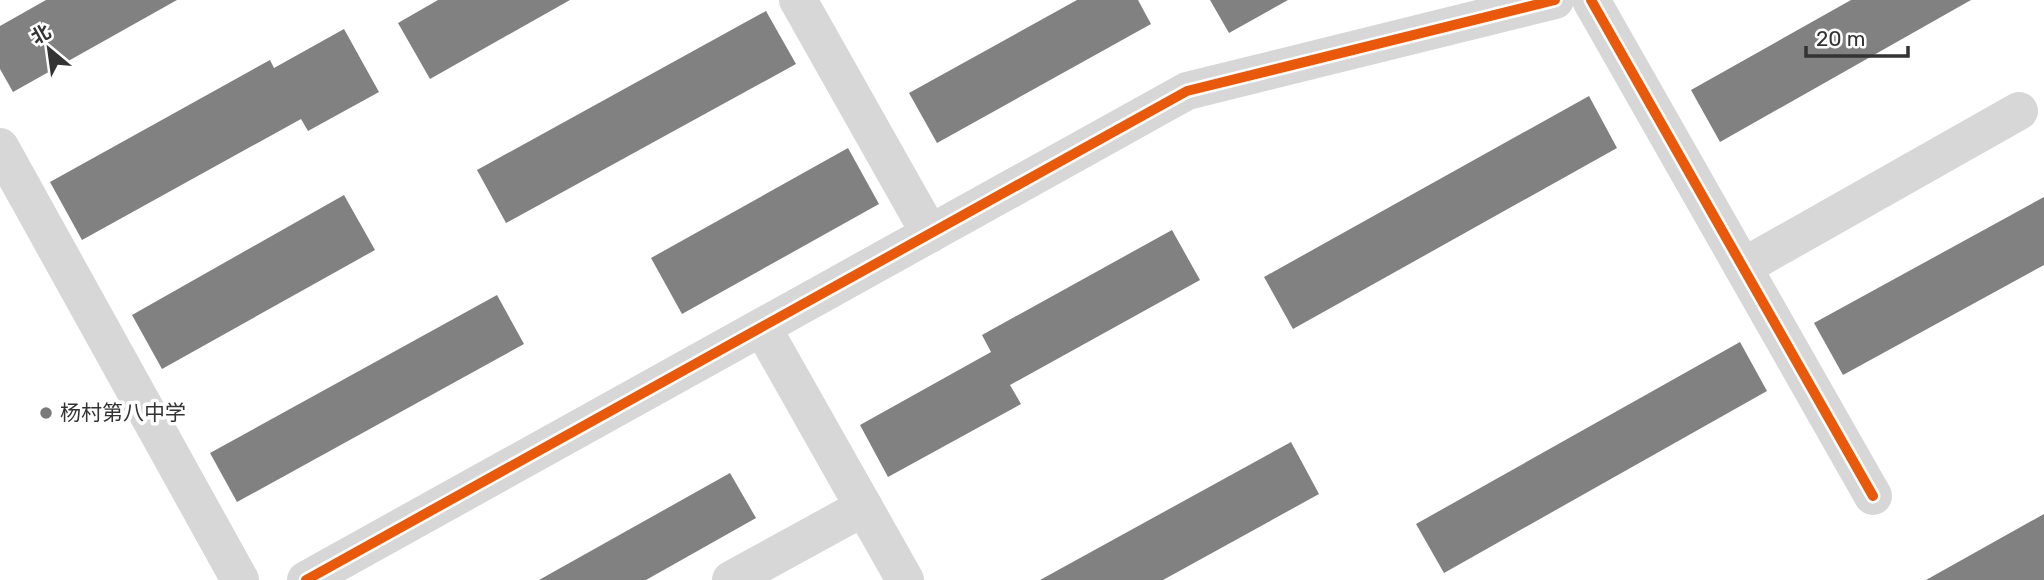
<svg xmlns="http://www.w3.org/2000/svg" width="2044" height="580" font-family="Rubik,'Noto Sans SC',sans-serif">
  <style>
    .building { fill: #818181 }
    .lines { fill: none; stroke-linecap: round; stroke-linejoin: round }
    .minor { stroke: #d7d7d7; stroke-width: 38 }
    .cycleway-casing { stroke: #fff; stroke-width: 15 }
    .cycleway { stroke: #e8590c; stroke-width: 10 }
    .poi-dot { fill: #7a7a7a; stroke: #fff; stroke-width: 2.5 }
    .labels { text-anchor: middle; stroke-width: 7; stroke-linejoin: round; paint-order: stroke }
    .poi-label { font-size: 21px; fill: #333; stroke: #fff; text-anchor: start }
  </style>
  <rect width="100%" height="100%" fill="#fff"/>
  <g class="building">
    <path d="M46,0h131l-164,92 -13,-23v-43z"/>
    <path d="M438,0h132l-140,79 -32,-56z"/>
    <path d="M1077,0h61l13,24 -214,119 -28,-50z"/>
    <path d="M1210,0h78l-59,33z"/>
    <path d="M1851,0h120l-251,142 -29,-52z"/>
    <path d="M766,11l30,53 -290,159 -29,-53z"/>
    <path d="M344,29l35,63 -71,39 -7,-12 -219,121 -32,-58 220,-122 4,8z"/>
    <path d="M1589,96l28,52 -324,181 -29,-52z"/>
    <path d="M848,148l31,56 -197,110 -31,-56z"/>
    <path d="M344,195l31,55 -213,119 -30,-54z"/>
    <path d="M2044,197v68l-201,110 -29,-52z"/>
    <path d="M1172,230l28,50 -190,105 11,19 -133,73 -28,-52 131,-73 -9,-17z"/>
    <path d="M497,295l27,49 -287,158 -27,-49z"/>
    <path d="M1740,342l27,49 -323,182 -28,-49z"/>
    <path d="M1291,442l28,52 -156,86h-123z"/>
    <path d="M730,473l26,45 -110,62h-107z"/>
    <path d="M2044,514v66h-118z"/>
  </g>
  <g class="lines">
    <g class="minor">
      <path d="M798,0l132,234"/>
      <path d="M1591,0l282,496"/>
      <path d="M0,147l240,433"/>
      <path d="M1743,267l276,-156"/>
      <path d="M762,327l143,253"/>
      <path d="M306,580l881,-489 368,-91"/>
      <path d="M731,580l133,-73"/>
    </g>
    <defs>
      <g id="cycleway">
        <path d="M1591,0l282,496"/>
        <path d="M306,580l881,-489 368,-91"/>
      </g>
    </defs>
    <use href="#cycleway" class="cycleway-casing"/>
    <use href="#cycleway" class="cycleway"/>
  </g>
  <circle class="poi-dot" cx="46" cy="413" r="7"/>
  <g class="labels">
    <g class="poi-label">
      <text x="60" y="420">杨村第八中学</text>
    </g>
  </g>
  <g transform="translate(49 49) rotate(331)" stroke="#ffffff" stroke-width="5" paint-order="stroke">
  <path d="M0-5L12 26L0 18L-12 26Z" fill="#333333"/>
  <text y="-10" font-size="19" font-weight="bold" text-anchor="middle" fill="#333333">北</text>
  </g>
  <path d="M1806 46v10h102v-10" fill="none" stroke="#333333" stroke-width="3.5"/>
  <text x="1816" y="46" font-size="21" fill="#333333" stroke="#ffffff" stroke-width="5" paint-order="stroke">20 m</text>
</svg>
